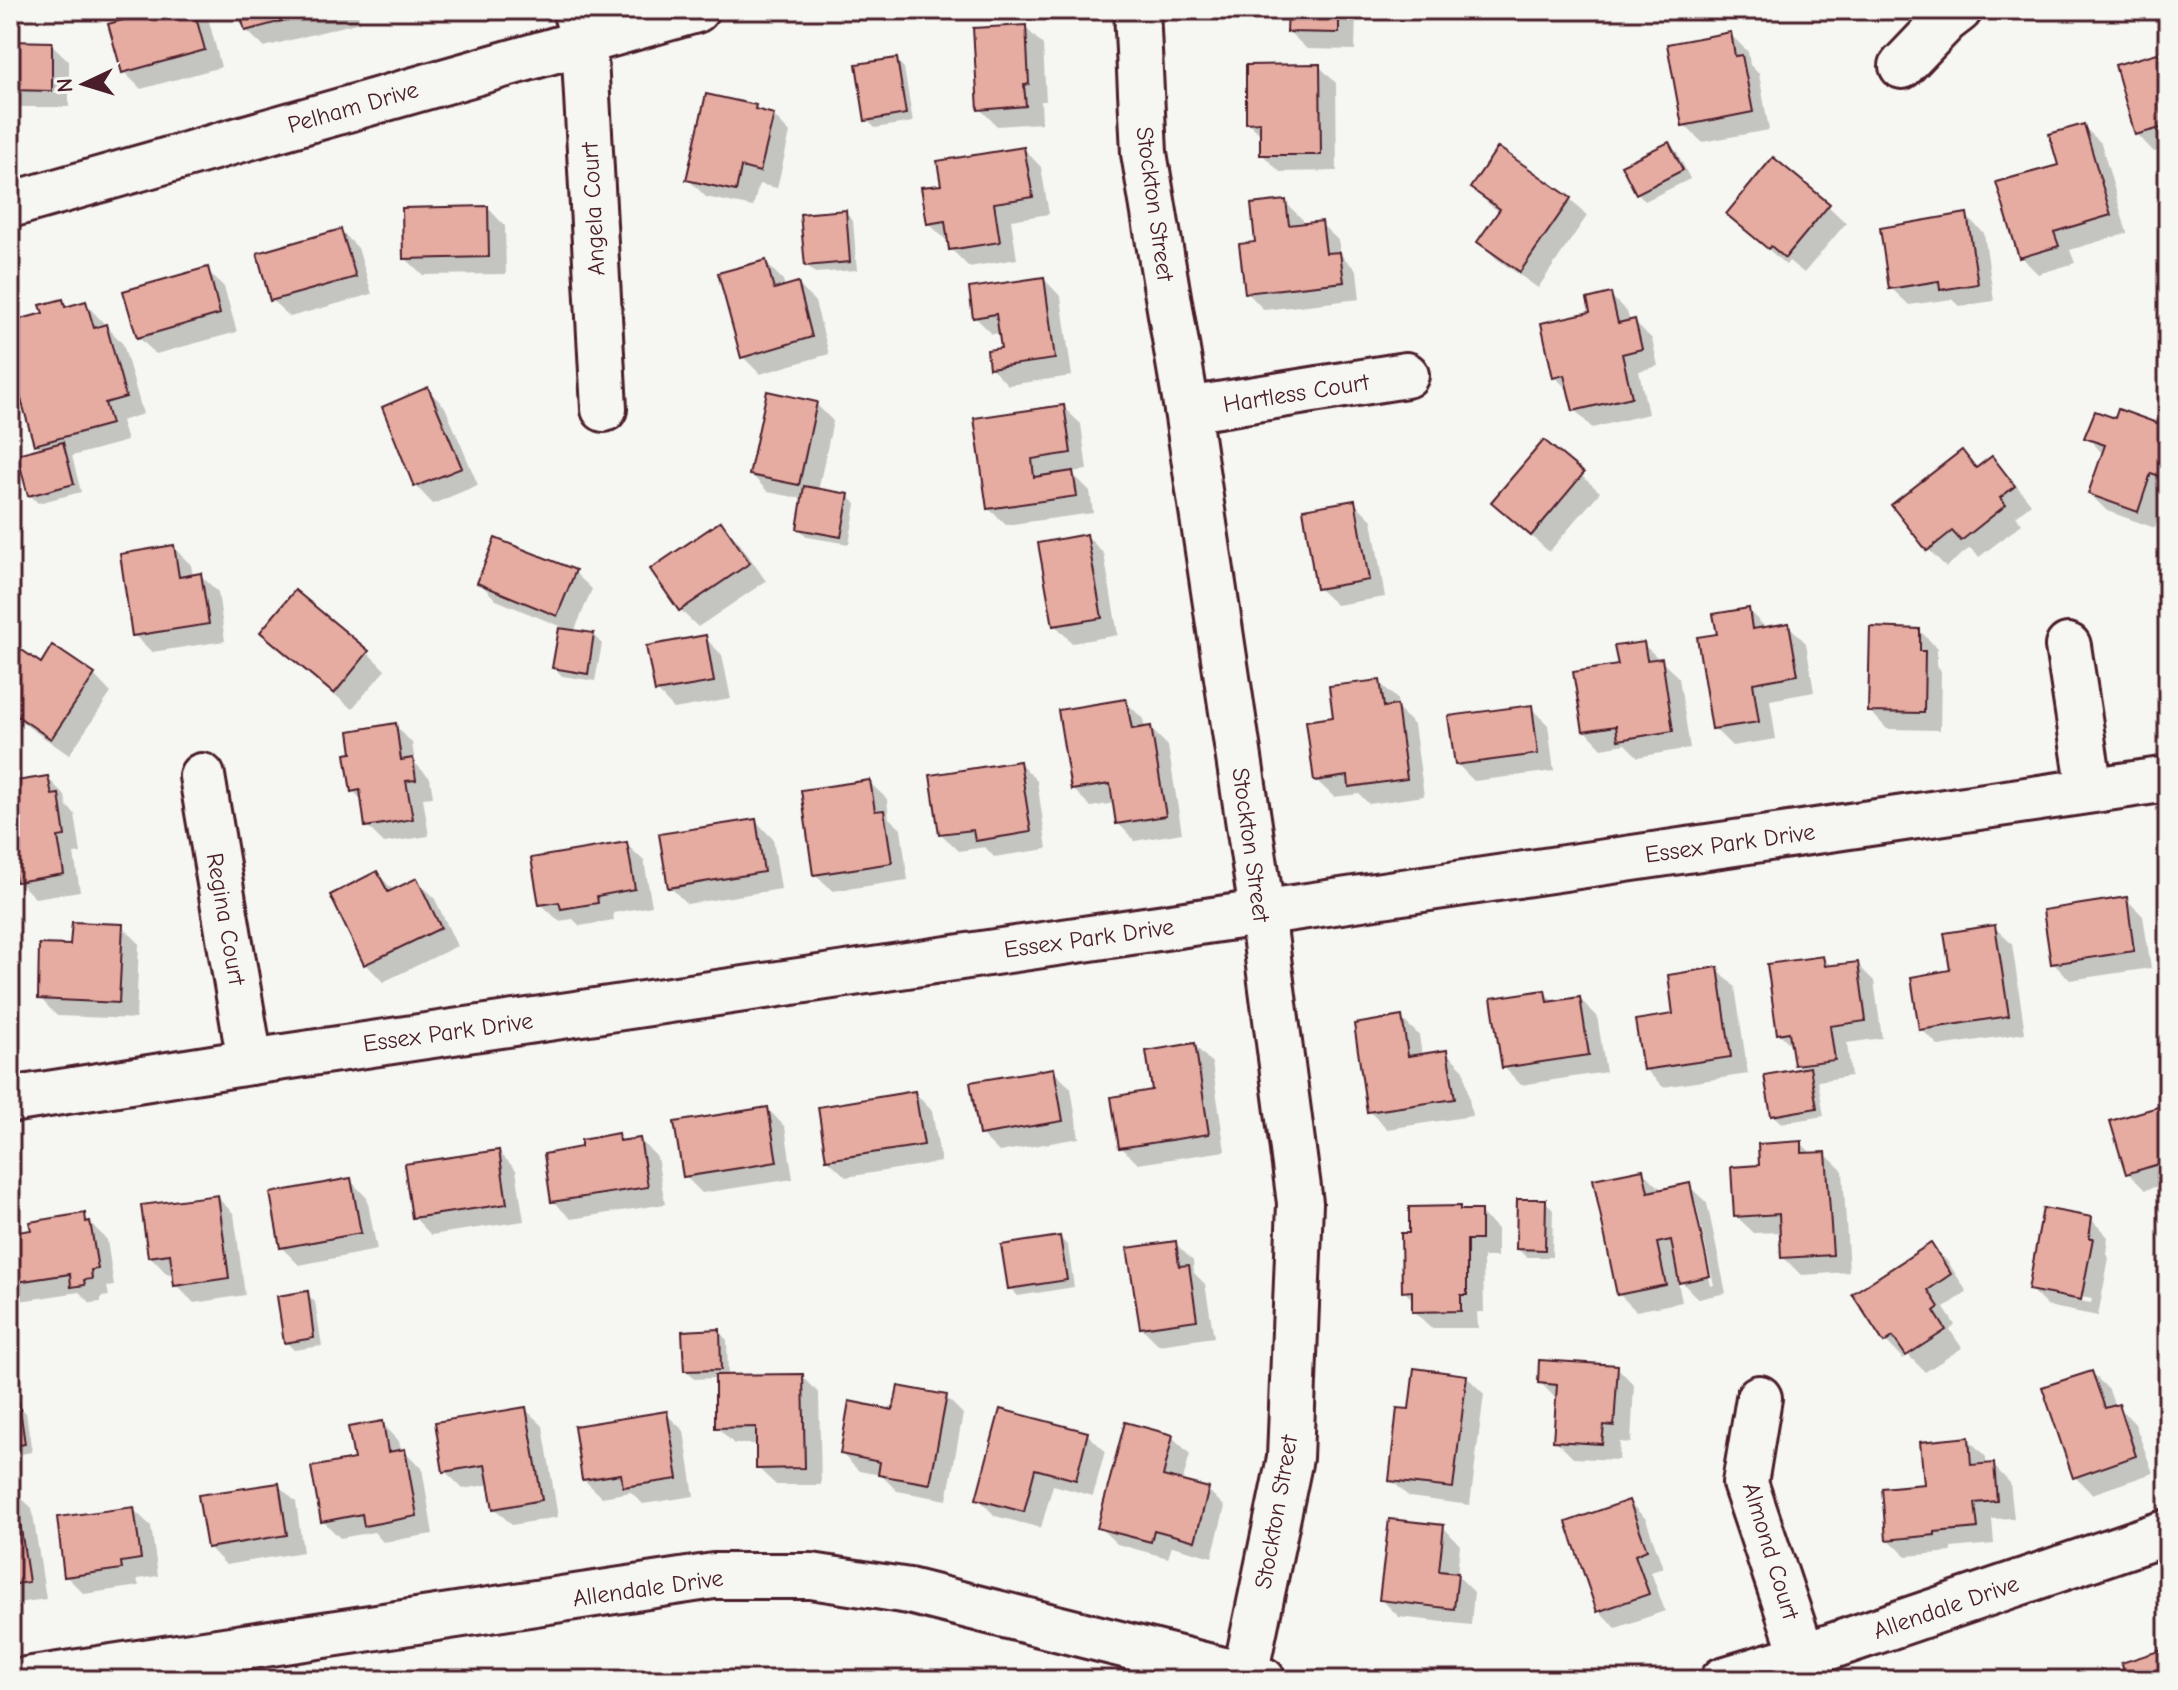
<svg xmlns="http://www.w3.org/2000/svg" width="2178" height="1690" font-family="'Comic Neue',sans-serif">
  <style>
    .shadow { fill: #0003; fill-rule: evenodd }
    .building { fill: #e6aca2; stroke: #4a1f2b; stroke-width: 2 }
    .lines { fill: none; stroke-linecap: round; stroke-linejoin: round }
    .minor-casing { stroke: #4a1f2b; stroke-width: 50 }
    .minor { stroke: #f6f6f2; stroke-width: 44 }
    .labels { text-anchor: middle; stroke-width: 8; stroke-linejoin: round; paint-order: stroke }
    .street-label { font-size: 24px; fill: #4a1f2b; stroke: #f6f6f2 }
  </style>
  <rect width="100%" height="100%" fill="#f6f6f2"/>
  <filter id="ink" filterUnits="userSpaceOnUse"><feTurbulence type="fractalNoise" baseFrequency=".0125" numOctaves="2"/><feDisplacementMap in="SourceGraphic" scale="16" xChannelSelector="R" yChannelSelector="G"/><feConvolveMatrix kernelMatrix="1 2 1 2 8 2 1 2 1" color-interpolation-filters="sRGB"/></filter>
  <g filter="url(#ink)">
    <g class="shadow">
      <path d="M166,10h32l11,11 12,46 -80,22 -17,-17z"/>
      <path d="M241,10h116l3,12 -96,25 -18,-17z"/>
      <path d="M1290,10h90v2l-24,-1 -1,39 -48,-1 -18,-17z"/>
      <path d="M1446,10h28l-21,6z"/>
      <path d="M1025,27l18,18 3,56h-5l1,22 -45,3 -17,-17z"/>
      <path d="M1730,34l18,18 2,13 9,9 10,56 -67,12 -18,-17z"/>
      <path d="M10,43l41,1 18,17v46h-59z"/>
      <path d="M2168,52v96l-14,4 -17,-18z"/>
      <path d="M896,60l8,8 9,54 -38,6 -8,-8z"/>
      <path d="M1319,66l17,17 1,88 -57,1 -18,-18v-18l-14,-14z"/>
      <path d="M755,107l6,6 12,2 17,18 -13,55 -18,-4 -6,23 -47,-10 -18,-18z"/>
      <path d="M2083,126l18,17 26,90 -57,17 5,13 -37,11 -17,-17z"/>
      <path d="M1669,144l8,8 13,27 -45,22 -8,-9z"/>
      <path d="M1024,149l17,18 8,47 -38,6 6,39 -48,8 -18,-18 -1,-10 -4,1 -18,-17 15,-37z"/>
      <path d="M1773,160l55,46 18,17 -42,50 -15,-12 -3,4 -57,-51z"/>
      <path d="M1472,188l98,11 17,17 -49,72 -41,-29 -17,-17 20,-30 -10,-7z"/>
      <path d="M1285,202l18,18v5l18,-1 18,17 1,13 17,17 3,28 -96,11 -17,-18 10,-48z"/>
      <path d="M488,208l17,18 1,48 -83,1 -18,-17z"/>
      <path d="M845,212l8,9 4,49 -42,3 -8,-8z"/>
      <path d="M1966,216l18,17 10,68 -34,5 -8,-7 -43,6 -18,-17z"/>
      <path d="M341,231l17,17 14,46 -82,23 -18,-17z"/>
      <path d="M766,263l17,17 2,8 13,-4 17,18 14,52 -69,20 -17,-17z"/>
      <path d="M207,270l17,17 13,45 -81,22 -18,-17z"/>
      <path d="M1044,279l17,18 11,79 -64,9 -17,-18 12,-17 -2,-17 -9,1 -17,-17z"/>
      <path d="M1610,295l17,17 3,10 4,-1 18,18 6,27 -19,5 9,43 -56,14 -17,-18 -5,-18 -15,-15 37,-64z"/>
      <path d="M63,301l7,7 16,-4 37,40 20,70 -22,7 6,20 -55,15 9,36 -43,11 -8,-8 11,-46 -5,-5 -26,-91v-29l35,-10z"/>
      <path d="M428,390l17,17 33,78 -45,19 -17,-18z"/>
      <path d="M816,404l17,17 -15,70 30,5 8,8 -7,40 -42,-7 -8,-9 5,-29 -36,-7 -17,-18z"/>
      <path d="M1063,407l18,17 6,46 -16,2 19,19 3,22 -87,12 -18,-17z"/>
      <path d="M2117,421l51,8v62l-13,37 -48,-17 -17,-17 14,-39 -17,-18z"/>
      <path d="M1544,443l56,49 -51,60 -55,-50z"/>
      <path d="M1961,452l17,17 14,-11 17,18 22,28 -15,12 6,8 -43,33 -9,-9 -24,19 -17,-17 -35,-45z"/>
      <path d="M1354,502l18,18 13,77 -49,8 -18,-17z"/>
      <path d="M720,523l18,18 28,40 -68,46 -18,-17z"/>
      <path d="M1087,536l17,18 14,81 -46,8 -17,-18z"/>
      <path d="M173,547l18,18 2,11 7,-1 18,17 7,49 -73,11 -18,-17z"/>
      <path d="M574,572l18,17 -18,43 19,3 9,9 -7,37 -33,-5 -8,-9 15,-37 -73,-30 -17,-18z"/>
      <path d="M295,592l73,61 17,17 -33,39 -72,-60 -18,-17z"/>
      <path d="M1748,610l19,19 21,-4 18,18 8,49 -44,8 6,39 -44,7 -18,-18 5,-92z"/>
      <path d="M1920,631l17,17v18l4,5 -1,59 -53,-1 -17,-18z"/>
      <path d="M705,638l17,17 9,44 -57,10 -17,-18z"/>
      <path d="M1643,644l36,34 11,70 -52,9 -13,-13 -23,4 -17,-18 35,-63z"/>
      <path d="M10,651l31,15 53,9 17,18 -42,62 -59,-41z"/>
      <path d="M1379,682l18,17 1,10 16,16 10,71 -55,8 -10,-10 -25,3 -18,-17 19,-61z"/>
      <path d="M1125,701l18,18 2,10 5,-1 18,18 14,87 -47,8 -17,-18 -3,-20 -24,4 -18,-18z"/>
      <path d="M1531,708l17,17 6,46 -80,10 -17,-17z"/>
      <path d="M395,725l17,18 3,20 15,15 3,19 -10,1 6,38 -45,7 -17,-17 -4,-25 -10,-10 1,-37z"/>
      <path d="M1020,763l17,18 10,68 -53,8 -9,-10 -26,4 -18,-17z"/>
      <path d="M48,778l17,18 2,10 8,8 6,39 -7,1 6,37 -45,7 -17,-17 -8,-48v-49z"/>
      <path d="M869,782l18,17 2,19 12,11 7,51 -75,11 -18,-17z"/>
      <path d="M756,821l17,18 8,50 -94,15 -17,-17z"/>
      <path d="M626,844l18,17 8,45 -39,7 1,7 -34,6 -7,-7 -14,2 -18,-17z"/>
      <path d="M377,873l17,18 22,-11 18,17 23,49 -74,36 -17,-18 -34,-69z"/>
      <path d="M2126,899l17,17 8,52 -81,12 -17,-17z"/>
      <path d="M122,926l17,17 -3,76 -79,-3 -17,-18 32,-51z"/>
      <path d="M1994,927l18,17 13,89 -86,13 -18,-17 31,-57z"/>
      <path d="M1823,958l9,9 25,-3 17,17 8,57 -35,5 4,33 -33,5 6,35 -43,7 -8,-8 29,-45 -7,-6 -2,-17 -14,-14z"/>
      <path d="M1717,969l18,18 13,87 -85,13 -18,-18 31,-53z"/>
      <path d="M1544,992l11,11 25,-4 17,17 9,56 -85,13 -17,-18z"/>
      <path d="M1401,1018l18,17 3,21 24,-4 18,18 8,46 -85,13 -18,-18z"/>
      <path d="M1194,1045l18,18 13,88 -87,13 -17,-17 33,-55z"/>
      <path d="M1053,1071l18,17 8,50 -80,14 -18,-18z"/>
      <path d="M915,1093l17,18 9,51 -95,15 -18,-17z"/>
      <path d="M2168,1106v77l-23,7 -18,-18z"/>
      <path d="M768,1109l17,18 8,52 -91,14 -17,-17z"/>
      <path d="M617,1135l7,7 16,-2 17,17 8,47 -94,15 -18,-18 30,-52z"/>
      <path d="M1801,1143l11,11h13l18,17 6,101 -48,3 -18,-18 -1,-25 -28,1 -18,-17 25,-49z"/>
      <path d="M499,1152l17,18 8,51 -93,14 -17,-18z"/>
      <path d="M1642,1171l18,17v4l29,-6 18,17 19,90 -28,6 -21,-22 5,25 -46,9 -17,-17zM1692,1203h4l18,82 -4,1z"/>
      <path d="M350,1180l17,18 10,52 -78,15 -18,-18z"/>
      <path d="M217,1197l17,17 11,81 -51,8 -18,-18 -1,-12 -8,1 -17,-18z"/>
      <path d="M1545,1201l8,9 -1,47h-26l-8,-8z"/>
      <path d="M1459,1208l4,4h17l17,17v28h-14l1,55h-7l1,16h-47l-17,-17v-10l-10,-10 7,-56z"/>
      <path d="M84,1216l23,24 7,46 -7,1 2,9 -8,1v5l-10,1 -12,-11 -59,9 -10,-10v-56l23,-3z"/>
      <path d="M2091,1219l17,18 -2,17 3,4 -11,58 -51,-10 -17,-17zM2047,1291l45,8 -1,4 -44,-8z"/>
      <path d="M1060,1238l8,8 6,41 -56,9 -8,-8z"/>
      <path d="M1175,1243l18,18 1,12 11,11 9,53 -55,8 -18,-18z"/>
      <path d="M1931,1245l17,17 19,30 -23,16 11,17 -5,5 12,18 -37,24 -17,-17 -5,4 -17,-18z"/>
      <path d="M307,1294l8,8 7,44 -28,4 -8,-8z"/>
      <path d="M719,1332l8,8 1,37 74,-1 17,17 2,92h-45l-18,-17v-24h-24l-17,-17v-49l-23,1 -8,-9z"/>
      <path d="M1617,1367l17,18 -3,58 -11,-1 -1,18 -46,-2 -18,-18 3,-39 -18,-19z"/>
      <path d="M2092,1373l17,17 6,17 3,-1 17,18 18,49 -61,21 -17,-17z"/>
      <path d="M1466,1376l18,18 -14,111 -61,-8 -18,-17 20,-69z"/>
      <path d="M946,1397l17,17 -16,86 -50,-9 -16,-16 -22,-4 -17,-17 53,-42z"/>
      <path d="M18,1405l8,8 6,39 -22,4v-50z"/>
      <path d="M525,1409l18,17 15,91 -46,8 -18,-17 -3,-24 -28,5 -18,-18z"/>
      <path d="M666,1414l18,17 10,65 -51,8 -12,-12 -29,5 -18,-17z"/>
      <path d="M382,1423l17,18 2,10h3l18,17 11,66 -50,8 -9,-10 -34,6 -17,-17 33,-60z"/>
      <path d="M1087,1434l18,17 -12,45 -40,-11 -12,43 -46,-12 -17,-18z"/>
      <path d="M1172,1437l18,17 -8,29 26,7 17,17 -13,50 -40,-11 -4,12 -51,-14 -18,-17z"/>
      <path d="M1968,1439l18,18v9l7,-1 17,18 4,35 -22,1 2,25 -43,4 1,4 -46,4 -18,-17 38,-53z"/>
      <path d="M278,1485l18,17 7,50 -77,13 -17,-18z"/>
      <path d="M10,1491h4l18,17 14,91 -36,5z"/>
      <path d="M1629,1502l17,17 17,49 -12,4 14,39 -49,17 -17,-17z"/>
      <path d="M133,1509l18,17 7,50 -21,3 2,7 -55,8 -18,-18z"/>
      <path d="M1443,1527l17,18 -3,30 17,17 -3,33 -72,-8 -18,-18z"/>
    </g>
    <g class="building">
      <path d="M159,10h35l11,40 -83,23 -14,-49z"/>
      <path d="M239,10h84l-78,21z"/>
      <path d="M1288,10h51v23l-52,-1z"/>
      <path d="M1026,25l3,59 -5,1 2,21 -48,4 -5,-82z"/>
      <path d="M1731,32l4,24 7,-1 11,57 -71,14 -15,-82z"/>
      <path d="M10,41l42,1v49l-42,-1z"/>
      <path d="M2168,50v76l-33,9 -20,-70z"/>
      <path d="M897,58l9,56 -41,7 -9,-57z"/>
      <path d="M1320,64l1,91h-61v-33l-14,1v-58z"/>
      <path d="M706,94l50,11 -1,4 19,5 -14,58 -19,-5 -5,24 -50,-11z"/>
      <path d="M2084,124l27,91 -57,17 5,14 -40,12 -23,-76 62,-17 -9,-31z"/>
      <path d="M1669,142l14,28 -47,24 -15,-29z"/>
      <path d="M1024,147l9,50 -39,6 6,39 -51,8 -4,-29 -18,3 -6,-37 20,-2 -4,-24z"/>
      <path d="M1498,147l73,51 -51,74 -43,-30 23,-33 -30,-21z"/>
      <path d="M1773,157l57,47 -45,54 -14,-12 -3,3 -42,-35z"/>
      <path d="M1286,200l3,25 33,-4 4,32 14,-1 4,30 -99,11 -6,-49 16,-2 -4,-38z"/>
      <path d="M488,206l1,51 -86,2 -1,-51z"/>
      <path d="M846,210l4,52 -45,4 -5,-52z"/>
      <path d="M1967,213l11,71 -38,6 -1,-9 -50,8 -9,-61z"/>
      <path d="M341,229l15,48 -86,24 -13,-48z"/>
      <path d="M766,260l8,29 24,-7 14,55 -71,21 -23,-85z"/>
      <path d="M208,267l12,47 -83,24 -14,-47z"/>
      <path d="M1044,277l11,82 -66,9 -2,-18 14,-2 -5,-34 -23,4 -4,-30z"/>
      <path d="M1611,293l7,30 17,-4 7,30 -20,5 10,43 -59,14 -9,-36 -11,3 -12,-55 49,-11 -3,-13z"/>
      <path d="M63,299l2,8 21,-6 8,27 12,-4 20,73 -21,6 6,21 -77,21 -24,-85v-38l33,-9 -3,-8z"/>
      <path d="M428,387l34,81 -48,19 -32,-80z"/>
      <path d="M767,391l50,11 -18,83 -50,-10z"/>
      <path d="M1064,405l7,48 -39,6 2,18 39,-6 4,25 -90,13 -13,-91z"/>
      <path d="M2118,409l50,18v52l-17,-6 -13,39 -50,-18 17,-49 -21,-7 11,-27 20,7z"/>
      <path d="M1544,440l40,33 -53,63 -40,-34z"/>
      <path d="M63,442l11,42 -46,12 -11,-42z"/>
      <path d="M1962,450l14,18 16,-12 23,30 -15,12 6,7 -45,36 -9,-10 -25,20 -36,-46z"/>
      <path d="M804,486l45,8 -8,43 -44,-8z"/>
      <path d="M1355,500l14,80 -53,9 -13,-80z"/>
      <path d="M721,521l29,42 -71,48 -29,-42z"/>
      <path d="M1087,534l15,84 -49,8 -15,-83z"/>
      <path d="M495,538l81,32 -19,46 -80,-33z"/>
      <path d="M174,545l5,32 22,-4 8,51 -77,12 -12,-82z"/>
      <path d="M295,590l74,61 -35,43 -74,-62z"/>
      <path d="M1749,608l3,21 37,-6 9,52 -45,8 6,39 -47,7 -15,-92 20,-3 -4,-20z"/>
      <path d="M1870,627l50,2v22h5l-1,62 -56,-1z"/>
      <path d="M559,628l35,5 -6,41 -36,-6z"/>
      <path d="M706,635l8,47 -59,10 -9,-46z"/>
      <path d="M1644,642l3,18 15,-2 11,73 -55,9 -2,-14 -33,5 -10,-59 45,-7 -4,-19z"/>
      <path d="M13,644l28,19 11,-18 43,29 -44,65 -41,-28v-63z"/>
      <path d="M1380,680l4,27 13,-2 10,74 -58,8 -1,-11 -34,5 -8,-60 27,-4 -4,-31z"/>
      <path d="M1126,699l6,30 19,-3 15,90 -50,8 -6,-40 -39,6 -13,-80z"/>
      <path d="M1532,705l6,49 -83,11 -7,-49z"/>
      <path d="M396,723l5,37 12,-2 3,22 -10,1 7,38 -48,8 -5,-37 -9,2 -6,-38 7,-1 -3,-22z"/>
      <path d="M1020,761l11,71 -56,9 -2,-11 -34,4 -9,-59z"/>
      <path d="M48,776l4,19 7,-1 6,42 -7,1 6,37 -48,8 -6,-36v-64z"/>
      <path d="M870,780l5,31 9,-1 8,53 -79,12 -12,-85z"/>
      <path d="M756,819l8,53 -96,16 -9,-54z"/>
      <path d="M627,842l8,47 -38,7 1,7 -37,6 -2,-7 -20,3 -8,-47z"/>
      <path d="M377,871l11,21 29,-14 24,50 -77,37 -34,-70z"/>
      <path d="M2127,897l7,54 -83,13 -8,-54z"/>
      <path d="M72,922l51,2 -4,79 -81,-4 1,-55 31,1z"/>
      <path d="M1995,925l14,91 -90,14 -8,-53 39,-7 -6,-37z"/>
      <path d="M1823,956l2,10 33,-4 8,59 -36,5 5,34 -41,5 -5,-33 -12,2 -10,-70z"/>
      <path d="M1718,967l13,90 -88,13 -8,-50 38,-6 -5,-39z"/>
      <path d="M1545,990l2,12 33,-5 9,58 -87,13 -11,-70z"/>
      <path d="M1402,1016l6,40 39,-6 8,49 -88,13 -13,-88z"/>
      <path d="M1195,1043l14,91 -90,14 -8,-51 41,-7 -6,-39z"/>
      <path d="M1810,1067l7,41 -46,8 -7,-41z"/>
      <path d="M1054,1068l9,53 -84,14 -9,-53z"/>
      <path d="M915,1091l9,54 -98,15 -8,-53z"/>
      <path d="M2168,1104v68l-3,-10 -39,12 -16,-53z"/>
      <path d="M768,1107l9,55 -94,15 -9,-55z"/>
      <path d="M618,1133l1,8 21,-3 8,49 -97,15 -7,-48 37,-7v-7z"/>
      <path d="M1802,1141v12l24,-1 7,103 -52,3 -2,-44 -45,3 -3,-50 28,-2 -1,-21z"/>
      <path d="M499,1150l8,54 -95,14 -8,-54z"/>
      <path d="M1643,1169l5,23 42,-9 20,93 -31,7 -8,-43 -14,3 9,42 -49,10 -24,-116z"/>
      <path d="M351,1178l10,55 -81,15 -10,-55z"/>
      <path d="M218,1195l11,83 -55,8 -4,-32 -22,3 -7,-52z"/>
      <path d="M1517,1199h29l-1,51 -29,-1z"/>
      <path d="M1460,1206v4h21v30h-14v55h-6v16l-49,1v-21l-10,1 -1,-59h8v-26z"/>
      <path d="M2043,1208l49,9 -3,21h4l-12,62 -53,-10z"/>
      <path d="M85,1213l1,9 4,-1 8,48 -7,1 1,9 -8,1 1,5 -14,2 -1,-13 -60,9v-50l21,-3 -2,-8z"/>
      <path d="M1060,1236l7,44 -59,9 -7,-44z"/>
      <path d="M1176,1241l3,25 10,-1 8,55 -57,8 -13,-80z"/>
      <path d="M1931,1243l20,31 -23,16 11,17 -5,4 12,19 -40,26 -13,-19 -9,6 -32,-49z"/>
      <path d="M308,1291l6,47 -30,5 -7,-47z"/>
      <path d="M720,1329l1,41 -37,1 -2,-40z"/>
      <path d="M1539,1360l79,5 -4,61 -10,-1 -2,19 -49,-3 4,-56 -19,-2z"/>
      <path d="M1414,1368l53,7 -14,113 -64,-7 8,-73 12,1z"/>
      <path d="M2092,1371l13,37 14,-4 17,52 -63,22 -31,-91z"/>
      <path d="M803,1374l2,94 -49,1v-42l-41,1v-53z"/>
      <path d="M898,1386l49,9 -17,89 -52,-9 2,-13 -40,-8 9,-53 44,9z"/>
      <path d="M19,1402l6,42 -15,3v-43z"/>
      <path d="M526,1407l16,93 -49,9 -8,-44 -42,7 -8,-50z"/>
      <path d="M1000,1409l88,23 -12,48 -41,-11 -11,43 -48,-13z"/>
      <path d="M667,1411l11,68 -55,8 -2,-13 -39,6 -8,-54z"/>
      <path d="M383,1421l5,31 17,-3 12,67 -53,10 -2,-12 -41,8 -10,-55 43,-8 -6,-32z"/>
      <path d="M1125,1422l48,13 -10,41 46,12 -14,53 -41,-11 -3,12 -54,-14z"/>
      <path d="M1969,1437l2,28 23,-2 3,38 -22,2 3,25 -43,4v3l-49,5 -4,-52 42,-4 -4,-42z"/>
      <path d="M279,1483l8,52 -80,13 -9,-53z"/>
      <path d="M10,1489h5l14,93 -19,3z"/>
      <path d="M1629,1500l18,50 -12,5 14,39 -52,18 -31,-90z"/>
      <path d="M134,1507l7,52 -20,3 1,7 -58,8 -7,-60z"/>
      <path d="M1389,1519l55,6 -5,46 19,2 -4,36 -75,-9z"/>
      <path d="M2168,1648v32h-62l-1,-4 19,-6 -3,-7z"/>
    </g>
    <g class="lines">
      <defs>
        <g id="minor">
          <path d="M575,10l9,30 20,369"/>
          <path d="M1137,10l7,143 43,257 75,502 38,291 -10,255 -46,222"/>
          <path d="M1902,66l44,-46 13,-10"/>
          <path d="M10,205l686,-195"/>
          <path d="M1187,410l219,-35"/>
          <path d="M2068,646l22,144"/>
          <path d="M202,776l48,286"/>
          <path d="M10,1100l240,-38 1918,-283"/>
          <path d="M1759,1398l-14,85 58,173"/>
          <path d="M26,1680l688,-104h97l98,15 354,89"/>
          <path d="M1723,1680l80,-24 365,-124"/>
        </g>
      </defs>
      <use href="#minor" class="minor-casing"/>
      <use href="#minor" class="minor"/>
    </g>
  </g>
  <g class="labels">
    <g class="street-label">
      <text transform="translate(353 107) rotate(-16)" y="8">Pelham Drive</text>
      <text transform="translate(1155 204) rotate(82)" y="8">Stockton Street</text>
      <text transform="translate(593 209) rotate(-93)" y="8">Angela Court</text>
      <text transform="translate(1296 393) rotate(-9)" y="8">Hartless Court</text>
      <text transform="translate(1730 843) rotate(-8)" y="8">Essex Park Drive</text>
      <text transform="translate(1251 845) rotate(82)" y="8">Stockton Street</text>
      <text transform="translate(226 919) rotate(80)" y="8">Regina Court</text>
      <text transform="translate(1089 938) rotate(-8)" y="8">Essex Park Drive</text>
      <text transform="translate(448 1032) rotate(-8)" y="8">Essex Park Drive</text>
      <text transform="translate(1276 1512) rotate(-80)" y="8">Stockton Street</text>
      <text transform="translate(1771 1551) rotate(73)" y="8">Almond Court</text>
      <text transform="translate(648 1588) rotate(-8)" y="8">Allendale Drive</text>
      <text transform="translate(1946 1607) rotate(-19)" y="8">Allendale Drive</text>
    </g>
  </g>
  <rect width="2178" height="1690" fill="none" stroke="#f6f6f2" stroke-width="40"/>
  <rect x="20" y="20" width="2138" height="1650" fill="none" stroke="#4a1f2b" stroke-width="3" filter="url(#ink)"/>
  <g transform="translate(84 84) rotate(266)" stroke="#f6f6f2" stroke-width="6" paint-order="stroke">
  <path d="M0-6L14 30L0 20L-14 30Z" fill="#4a1f2b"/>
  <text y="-12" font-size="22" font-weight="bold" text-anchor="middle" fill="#4a1f2b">N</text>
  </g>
</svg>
